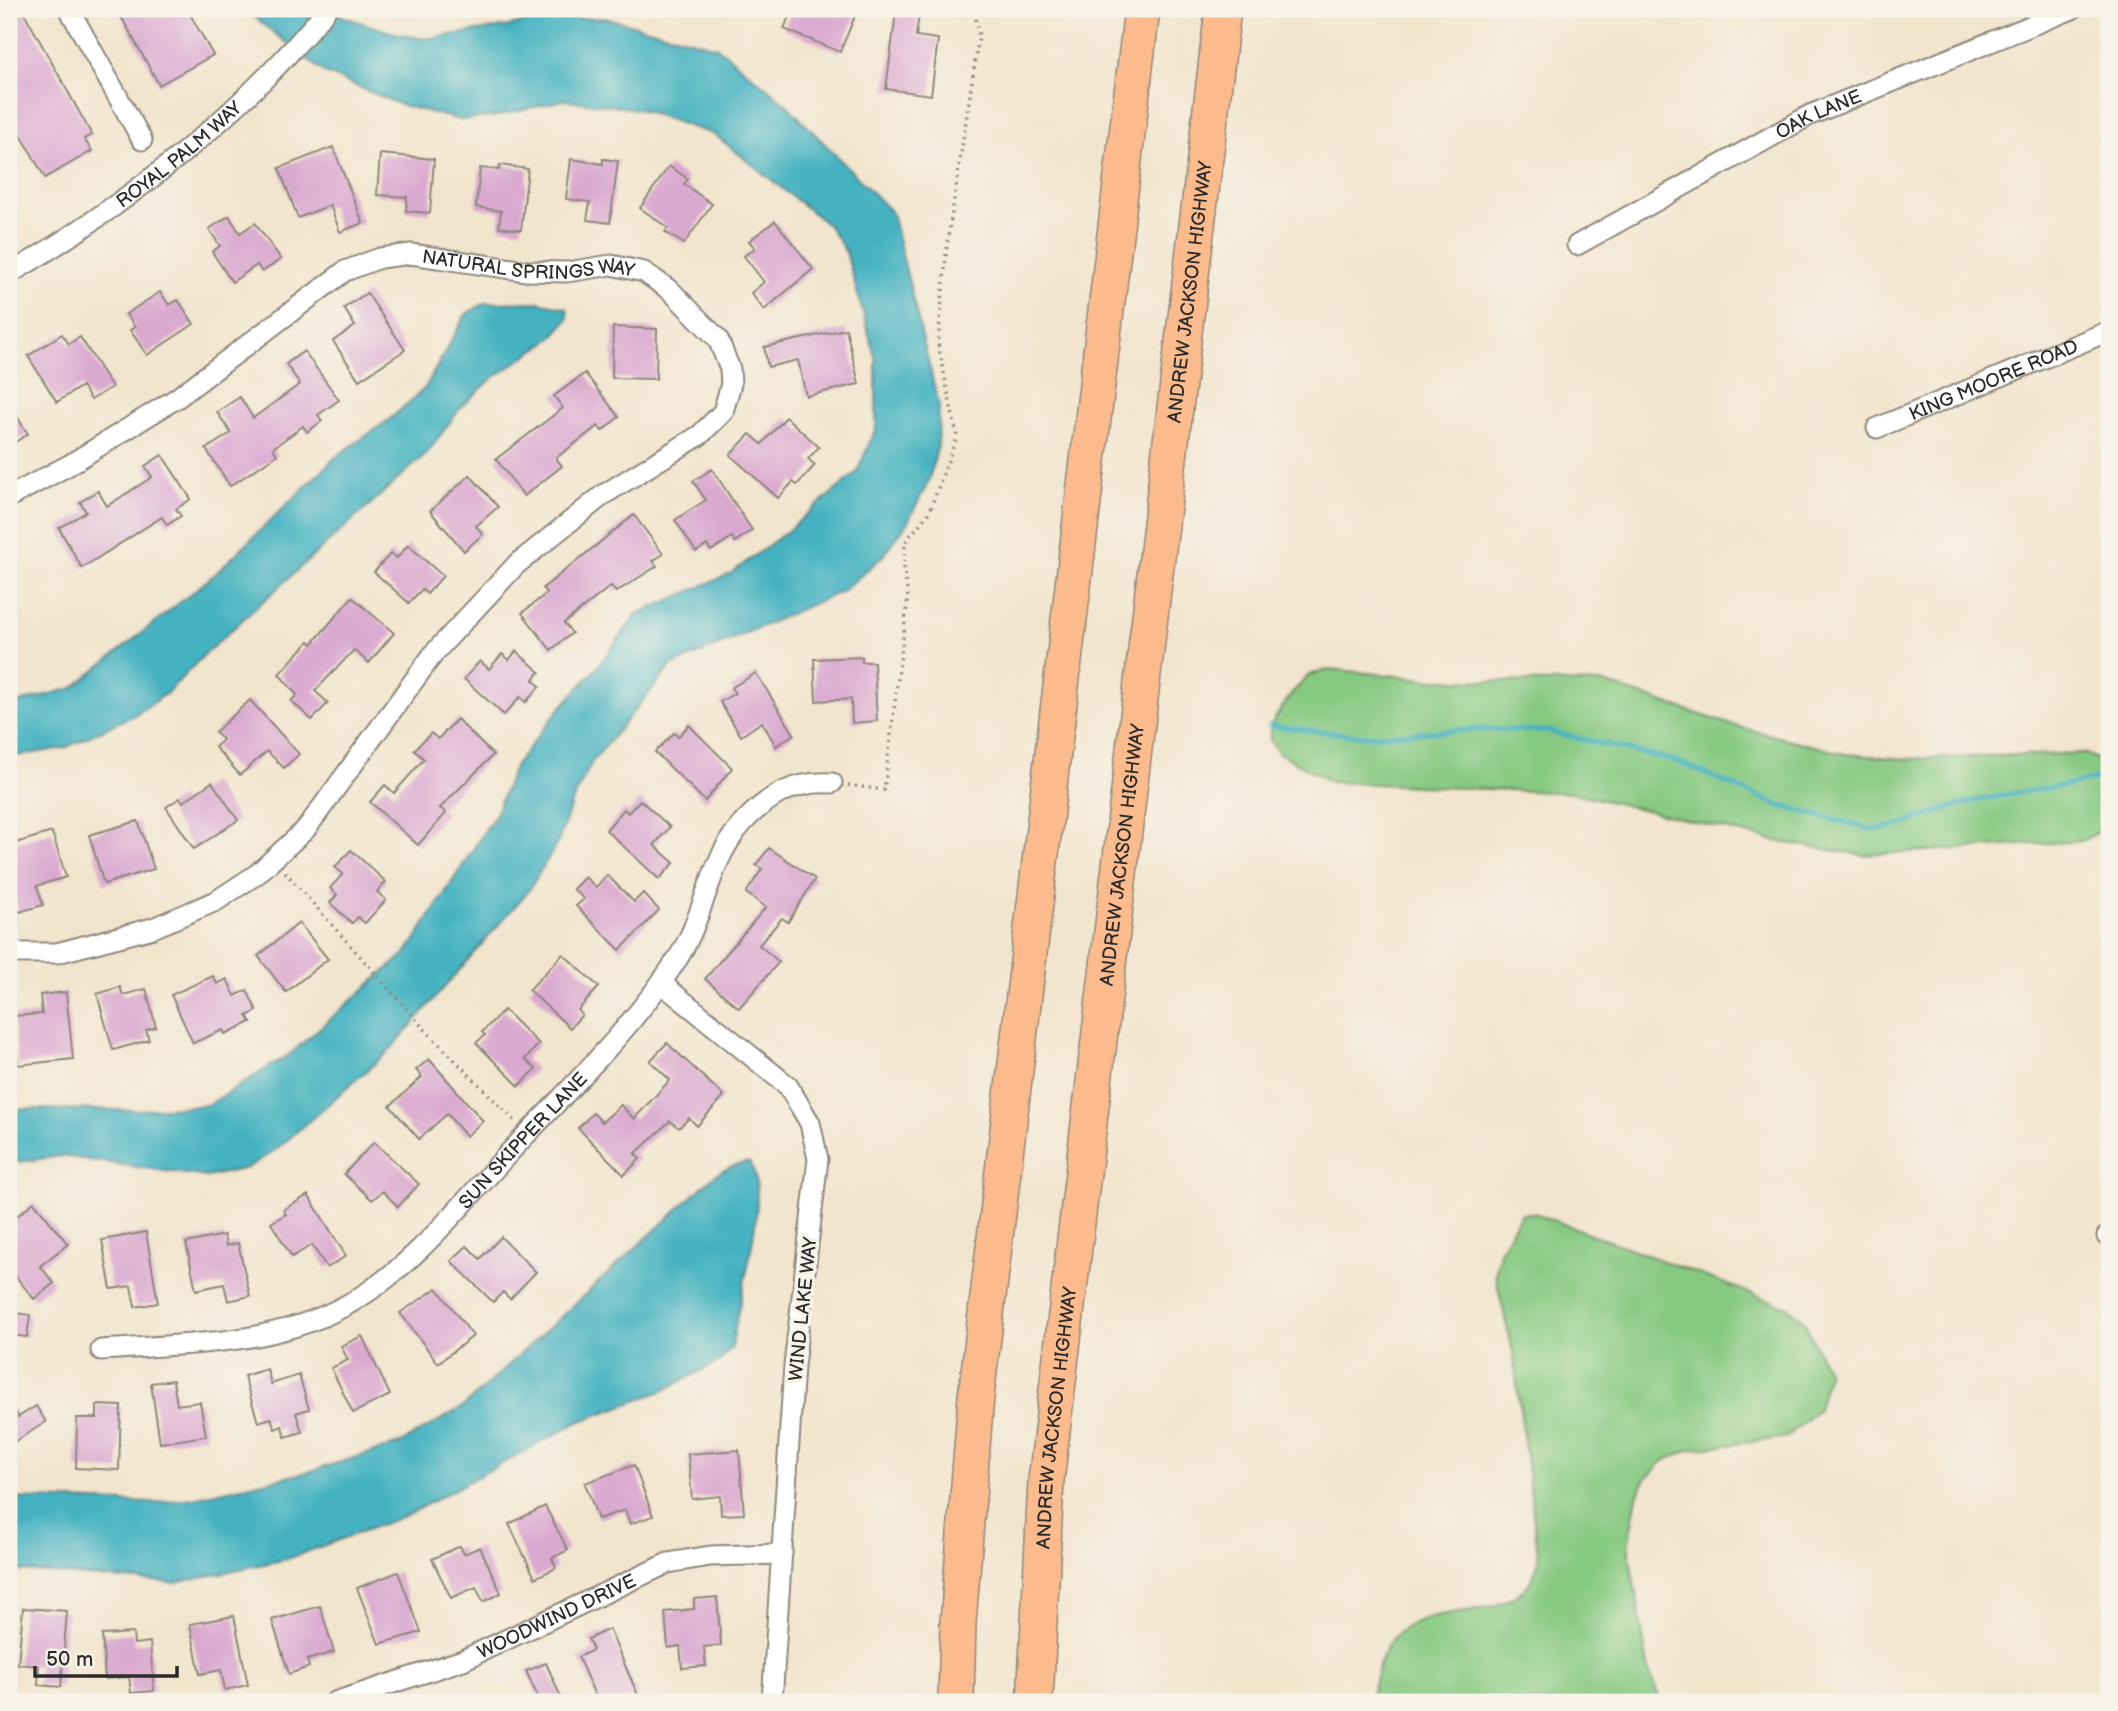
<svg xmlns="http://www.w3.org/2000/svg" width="2118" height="1711" font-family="'Balsamiq Sans',sans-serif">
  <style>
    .green { fill: #86c981; stroke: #587a56; stroke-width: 2 }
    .water { fill: #44b2c1; stroke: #386e76; stroke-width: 2 }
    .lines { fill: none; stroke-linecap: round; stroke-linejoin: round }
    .stream { stroke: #44b2c1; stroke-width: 5 }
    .building { fill: #daa9d0 }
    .minor-casing { stroke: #8e887c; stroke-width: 23 }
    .motorway-casing { stroke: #8e887c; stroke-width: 38 }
    .path { stroke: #8e887c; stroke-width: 3.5; stroke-dasharray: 2 5; stroke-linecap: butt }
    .minor { stroke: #fff; stroke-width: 19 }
    .motorway { stroke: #fbbb8d; stroke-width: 35 }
    .labels { text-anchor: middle; stroke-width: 7; stroke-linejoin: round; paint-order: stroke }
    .street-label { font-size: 19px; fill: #2b2b2b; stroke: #f7f3e8 }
  </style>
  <rect width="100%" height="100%" fill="#f7f3e8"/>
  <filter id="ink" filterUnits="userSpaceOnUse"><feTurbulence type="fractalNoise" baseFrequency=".0143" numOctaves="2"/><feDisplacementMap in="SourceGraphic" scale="14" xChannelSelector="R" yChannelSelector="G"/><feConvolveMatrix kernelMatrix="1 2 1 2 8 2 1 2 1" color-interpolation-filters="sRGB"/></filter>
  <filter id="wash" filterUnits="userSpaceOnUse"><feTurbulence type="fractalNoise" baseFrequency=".00686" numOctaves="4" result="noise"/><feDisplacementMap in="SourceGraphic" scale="28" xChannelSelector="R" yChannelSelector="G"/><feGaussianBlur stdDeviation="1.57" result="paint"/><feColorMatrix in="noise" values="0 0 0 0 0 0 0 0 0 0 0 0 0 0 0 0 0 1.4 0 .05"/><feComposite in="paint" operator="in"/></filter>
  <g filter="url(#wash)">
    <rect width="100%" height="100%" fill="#f2e5cd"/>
    <g class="green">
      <path d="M1330,669l104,11 170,3 131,43 110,28 62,5 177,-6 15,7 10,10v56l-27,15 -219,14 -83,-13 -206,-49 -243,-11 -52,-29 -9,-13v-14l22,-33 17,-18z"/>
      <path d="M1534,1213l254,94 16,14 24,52 -10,36 -31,28 -98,13 -26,11 -18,19 -8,16 -9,50 21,126 12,30h-292c7,-21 11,-55 29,-69 35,-31 99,-11 130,-48 5,-6 8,-17 11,-24l-26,-209 -18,-78 6,-25 20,-35z"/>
    </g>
    <g class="water">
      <path d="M244,9h90l10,8 46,15 34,7 86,-13 27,-7 69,-1 111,29 68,56 107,110 47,193 -1,39 -10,38 -22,42 -23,31 -40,35 -172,75 -79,96 -20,40 -14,40 -29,48 -140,161 -112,98 -30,19 -40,9 -145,-21 -53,7v-54l128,1 71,-5 82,-51 117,-102 88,-137 19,-48 42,-54 40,-44 41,-55 93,-40 55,-41 72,-61 19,-44v-68l-30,-108 -18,-27 -113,-90 -76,-26 -76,-9 -66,16 -36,4 -60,-15 -76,-32z"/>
      <path d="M538,302l29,6 1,11 -16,19 -59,40 -31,28 -34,46 -221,200 -40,41 -29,20 -73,35 -56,9v-52l64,-17 141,-113 123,-119 53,-37 35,-31 41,-74 19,-11z"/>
      <path d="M749,1162c24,31 -13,143 -17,185l-12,14 -58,30 -84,31 -171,93 -120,44 -112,24 -166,-13v-72l145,5 39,-5 115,-26 91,-28 65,-38 252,-232 16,-8z"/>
    </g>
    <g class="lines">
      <path class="stream" d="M1270,726l94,10 117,-7 67,2 128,30 104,45 95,24c29,-3 55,-18 84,-25 49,-14 101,-16 150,-29"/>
    </g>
    <g id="blocks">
      <g class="building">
        <path d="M9,9h13l70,126 -8,4 8,12 -47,27 -36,-65z"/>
        <path d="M117,9h70l26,46 -54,30z"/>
        <path d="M792,9h66l-18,43 -56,-23z"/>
        <path d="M896,12l23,3 -3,21 22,3 -7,56 -45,-6z"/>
        <path d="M333,147l30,76 -23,9 -10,-27 -32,13 -19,-50z"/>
        <path d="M380,154l54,5 -4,54 -24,-2 1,-14 -30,-2z"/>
        <path d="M571,159l32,5v-5l15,2 -8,62 -23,-3 3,-18 -24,-3z"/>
        <path d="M500,165l28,4 -7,61 -22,-3 2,-16 -25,-4 4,-39 19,2z"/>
        <path d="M669,166l19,13 -4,5 28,20 -28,40 -19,-12 3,-4 -28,-20z"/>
        <path d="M229,216l11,17 15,-10 26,36 -19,13 -5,-7 -25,17 -20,-30 8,-6 -11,-17z"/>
        <path d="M775,221l38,48 -49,41 -13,-17 13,-11 -20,-26 11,-8 -6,-7z"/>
        <path d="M160,292l9,13 9,-5 16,24 -47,31 -17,-25 5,-3 -9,-13z"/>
        <path d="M367,293l38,57 -46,30 -26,-39 22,-15 -11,-18z"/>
        <path d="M613,327l44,2 -1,50 -44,-1z"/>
        <path d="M846,329l13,55 -53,12 -8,-36 -30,7 -4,-20z"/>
        <path d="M62,334l7,10 11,-7 32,50 -21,13 -9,-14 -25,16 -29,-46z"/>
        <path d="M304,351l35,49 -21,15 4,6 -15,11 -4,-6 -30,22 4,7 -47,31 -24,-37 25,-16 -14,-21 23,-15 13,21 47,-34 -14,-20z"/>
        <path d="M585,373l34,44 -17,14 -4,-5 -42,32 6,8 -38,30 -28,-37 67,-51 -9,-12z"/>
        <path d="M9,404l19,30 -19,12z"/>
        <path d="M786,417l33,30 -11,12 7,6 -18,20 -4,-3 -15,16 -48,-43 20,-21 12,10z"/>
        <path d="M162,455l29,44 -15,10 5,7 -14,9 -5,-8 -80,51 -23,-40 27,-16 -6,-10 18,-11 9,15 45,-29 -7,-11z"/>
        <path d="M712,469l40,61 -17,12 -3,-5 -21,14 -4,-6 -11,7 -21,-32 31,-20 -13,-19z"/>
        <path d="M470,475l28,32 -22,19 7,8 -19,17 -34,-40z"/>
        <path d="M634,515l29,39 -10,7 4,5 -41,26 -5,-6 -47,37 8,10 -21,17 -29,-37 25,-20 -4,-5z"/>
        <path d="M408,545l35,31 -16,18 -5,-5 -13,14 -35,-31 17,-19 6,5z"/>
        <path d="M352,597l42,36 -25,30 -15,-13 -39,41 13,12 -16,17 -21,-19 6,-6 -18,-21 30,-33 3,3z"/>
        <path d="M516,651l24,21 -7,8 7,6 -14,16 -6,-5 -16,18 -40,-36 16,-18 9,8 13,-15 7,6z"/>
        <path d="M862,657v5h12l3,59 -25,2 -1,-24 -35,2 -2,-42z"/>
        <path d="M756,673l38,61 -18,12 -14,-24 -21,14 -21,-34 15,-9 -4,-5z"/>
        <path d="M250,700l49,54 -15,14 -17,-17 -27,24 -25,-28 8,-7 -8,-8z"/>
        <path d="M457,719l36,36 -53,53 6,5 -28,32 -48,-43 15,-17 9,8 30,-34 -10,-9 17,-17 7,6z"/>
        <path d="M689,725l43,43 -27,33 -50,-49 19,-19 4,4z"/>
        <path d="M212,782l26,38 -44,29 -28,-42 14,-9 3,4z"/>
        <path d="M640,800l30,27 -16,18 20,18 -15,16 -53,-49 18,-21 4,4z"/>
        <path d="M138,821l16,48 -50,15 -15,-49z"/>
        <path d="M52,832l14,45 -29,9 6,19 -24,7 -10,-34v-33z"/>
        <path d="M769,848l46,31 -27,43 -6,-4 -23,27 20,17 -40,46 -34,-29 61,-72 -20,-14 16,-24 -6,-4z"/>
        <path d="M351,850l35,32 -9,10 9,8 -21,23 -7,-6 -6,6 -22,-20 7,-8 -7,-7 13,-14 -8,-7z"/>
        <path d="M607,875l27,27 9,-9 16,17 -39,40 -44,-44 8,-7 -11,-10 12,-12 11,10z"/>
        <path d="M299,923l29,36 -42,33 -28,-36z"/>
        <path d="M563,954l36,33 -21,23 4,5 -12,13 -41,-38z"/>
        <path d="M213,976l4,8 10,-5 8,17 12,-6 10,21 -10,5 4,6 -26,12 -2,-4 -30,13 -22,-48z"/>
        <path d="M120,987l3,8 23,-6 10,38 -10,3 3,10 -36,10 -16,-56z"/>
        <path d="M66,992l7,67 -55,6 -5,-49 29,-2 -2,-19z"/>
        <path d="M504,1010l35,34 -14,15 11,10 -17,17 -43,-43 9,-8 -3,-3z"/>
        <path d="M667,1043l57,53 -27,30 -8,-8 -10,10 -9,-7 -35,33 5,5 -16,16 -46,-47 15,-15 9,9 19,-17 13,14 36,-39 -20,-19z"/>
        <path d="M429,1059l54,62 -17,15 -19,-22 -28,25 -29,-33 32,-29 -6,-7z"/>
        <path d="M374,1142l45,42 -21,23 -15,-16 -11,9 -28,-26z"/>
        <path d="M308,1195l38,61 -19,12 -15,-23 -20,12 -21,-34 15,-9 -3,-4z"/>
        <path d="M34,1202l34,42 -28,22 14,17 -20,16 -25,-31v-45z"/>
        <path d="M146,1232l12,71 -23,4 -4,-21 -20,3 -9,-49z"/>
        <path d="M224,1235l2,11 12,-3 12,53 -22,5 -4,-17 -28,6 -10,-47z"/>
        <path d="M501,1237l35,35 -26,27 -7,-7 -10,10 -42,-41 16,-15 13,13z"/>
        <path d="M437,1288l36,48 -35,27 -38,-50z"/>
        <path d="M9,1312l21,3 -3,22 -18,-2z"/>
        <path d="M362,1336l28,59 -37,18 -22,-45 17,-8 -7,-14z"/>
        <path d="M267,1369l4,15 28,-9 10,34 -13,4 6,19 -17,5 -3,-11 -7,3 -4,-11 -13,4 -14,-46z"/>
        <path d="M173,1380l4,25 23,-3 6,34 -46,7 -9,-60z"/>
        <path d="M9,1401l9,16 18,-11 10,16 -37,23z"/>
        <path d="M97,1405l24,1 -2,64 -43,-2 1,-50h20z"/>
        <path d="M739,1450l5,64 -23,1 -1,-19 -28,3 -4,-45z"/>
        <path d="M634,1465l19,51 -23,8 -5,-14 -27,9 -13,-36z"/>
        <path d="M545,1506l23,44 -16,8 4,10 -21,10 -26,-54z"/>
        <path d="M460,1546l4,8 16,-7 21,46 -18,9 -7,-15 -25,11 -19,-39z"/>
        <path d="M398,1572l23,60 -42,12 -22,-56z"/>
        <path d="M717,1597l4,48 -17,2 2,19 -24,2 -2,-22 -12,2 -3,-36 29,-3v-10z"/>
        <path d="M320,1606l14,46 -27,8 2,7 -20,7 -17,-54z"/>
        <path d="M23,1608l44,3 -6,76 -23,-2 1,-19 -21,-2z"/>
        <path d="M234,1616l14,69 -23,5 -4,-20 -21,4 -10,-50z"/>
        <path d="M609,1629l29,66 -16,7h-24l-20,-45 15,-7 -5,-11z"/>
        <path d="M133,1633l1,11 16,-2 4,49 -23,2 -2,-16 -24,2 -3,-44z"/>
        <path d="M546,1663l17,39h-23l-14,-31z"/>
      </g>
    </g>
  </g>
  <g filter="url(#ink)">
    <use href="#blocks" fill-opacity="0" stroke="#8e887c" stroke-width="2"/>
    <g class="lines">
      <defs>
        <g id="minor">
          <path d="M69,9l73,131"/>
          <path id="s1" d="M1577,245l233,-130 262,-106"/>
          <path id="s2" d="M9,274c115,-67 235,-161 318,-265"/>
          <path id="s3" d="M1877,428l232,-97"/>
          <path id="s4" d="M9,497l60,-32 108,-67 168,-127 35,-13 31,-4 115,17 41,1 44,-7 33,7 27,19 47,48 12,30 1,15 -8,28 -23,23 -97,60 -86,69 -83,89 -128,176 -49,45 -41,27 -63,27 -96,25h-48"/>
          <path d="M661,983l127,103 22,37 8,36 -24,207 -22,336"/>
          <path d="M2107,1236l2,-1"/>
          <path id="s5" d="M101,1350c81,-6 168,-4 242,-43 66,-35 116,-100 166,-154 58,-62 122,-123 169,-195 27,-42 30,-95 63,-133 25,-28 53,-45 91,-42"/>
          <path id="s6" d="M335,1702l128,-42 205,-97 42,-7 72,-2"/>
        </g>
        <g id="motorway">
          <path d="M956,1702l2,-79 18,-226 166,-1388"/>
          <path id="s7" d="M1035,1702l11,-221 177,-1472"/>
        </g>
      </defs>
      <use href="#minor" class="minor-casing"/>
      <use href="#motorway" class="motorway-casing"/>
      <g class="path">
        <path d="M848,785l36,5 24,-192 -4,-30 1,-26 24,-29 28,-77 -19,-92 9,-99 32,-209 -5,-27"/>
        <path d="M285,872l143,161 87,88"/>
      </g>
      <use href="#minor" class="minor"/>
      <use href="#motorway" class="motorway"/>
    </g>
  </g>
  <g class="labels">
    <g class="street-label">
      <text dy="7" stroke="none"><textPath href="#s1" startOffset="275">OAK LANE</textPath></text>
      <text dy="7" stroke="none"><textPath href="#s2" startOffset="208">ROYAL PALM WAY</textPath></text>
      <text dy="7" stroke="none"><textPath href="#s4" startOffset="593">NATURAL SPRINGS WAY</textPath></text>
      <text dy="7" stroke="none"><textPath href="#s7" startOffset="1419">ANDREW JACKSON HIGHWAY</textPath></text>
      <text dy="7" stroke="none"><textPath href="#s3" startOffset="126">KING MOORE ROAD</textPath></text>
      <text dy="7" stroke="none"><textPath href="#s7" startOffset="852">ANDREW JACKSON HIGHWAY</textPath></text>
      <text dy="7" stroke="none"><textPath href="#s5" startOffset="494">SUN SKIPPER LANE</textPath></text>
      <text transform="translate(802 1309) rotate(-84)" y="7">WIND LAKE WAY</text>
      <text dy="7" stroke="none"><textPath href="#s7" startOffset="285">ANDREW JACKSON HIGHWAY</textPath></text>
      <text dy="7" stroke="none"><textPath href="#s6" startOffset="238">WOODWIND DRIVE</textPath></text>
    </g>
  </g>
  <rect width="2118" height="1711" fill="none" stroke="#f7f3e8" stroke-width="35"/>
  <path d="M35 1666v10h142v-10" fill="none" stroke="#2b2b2b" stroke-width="3.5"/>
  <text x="46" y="1666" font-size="21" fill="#2b2b2b" stroke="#f7f3e8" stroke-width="5" paint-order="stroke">50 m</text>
</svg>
